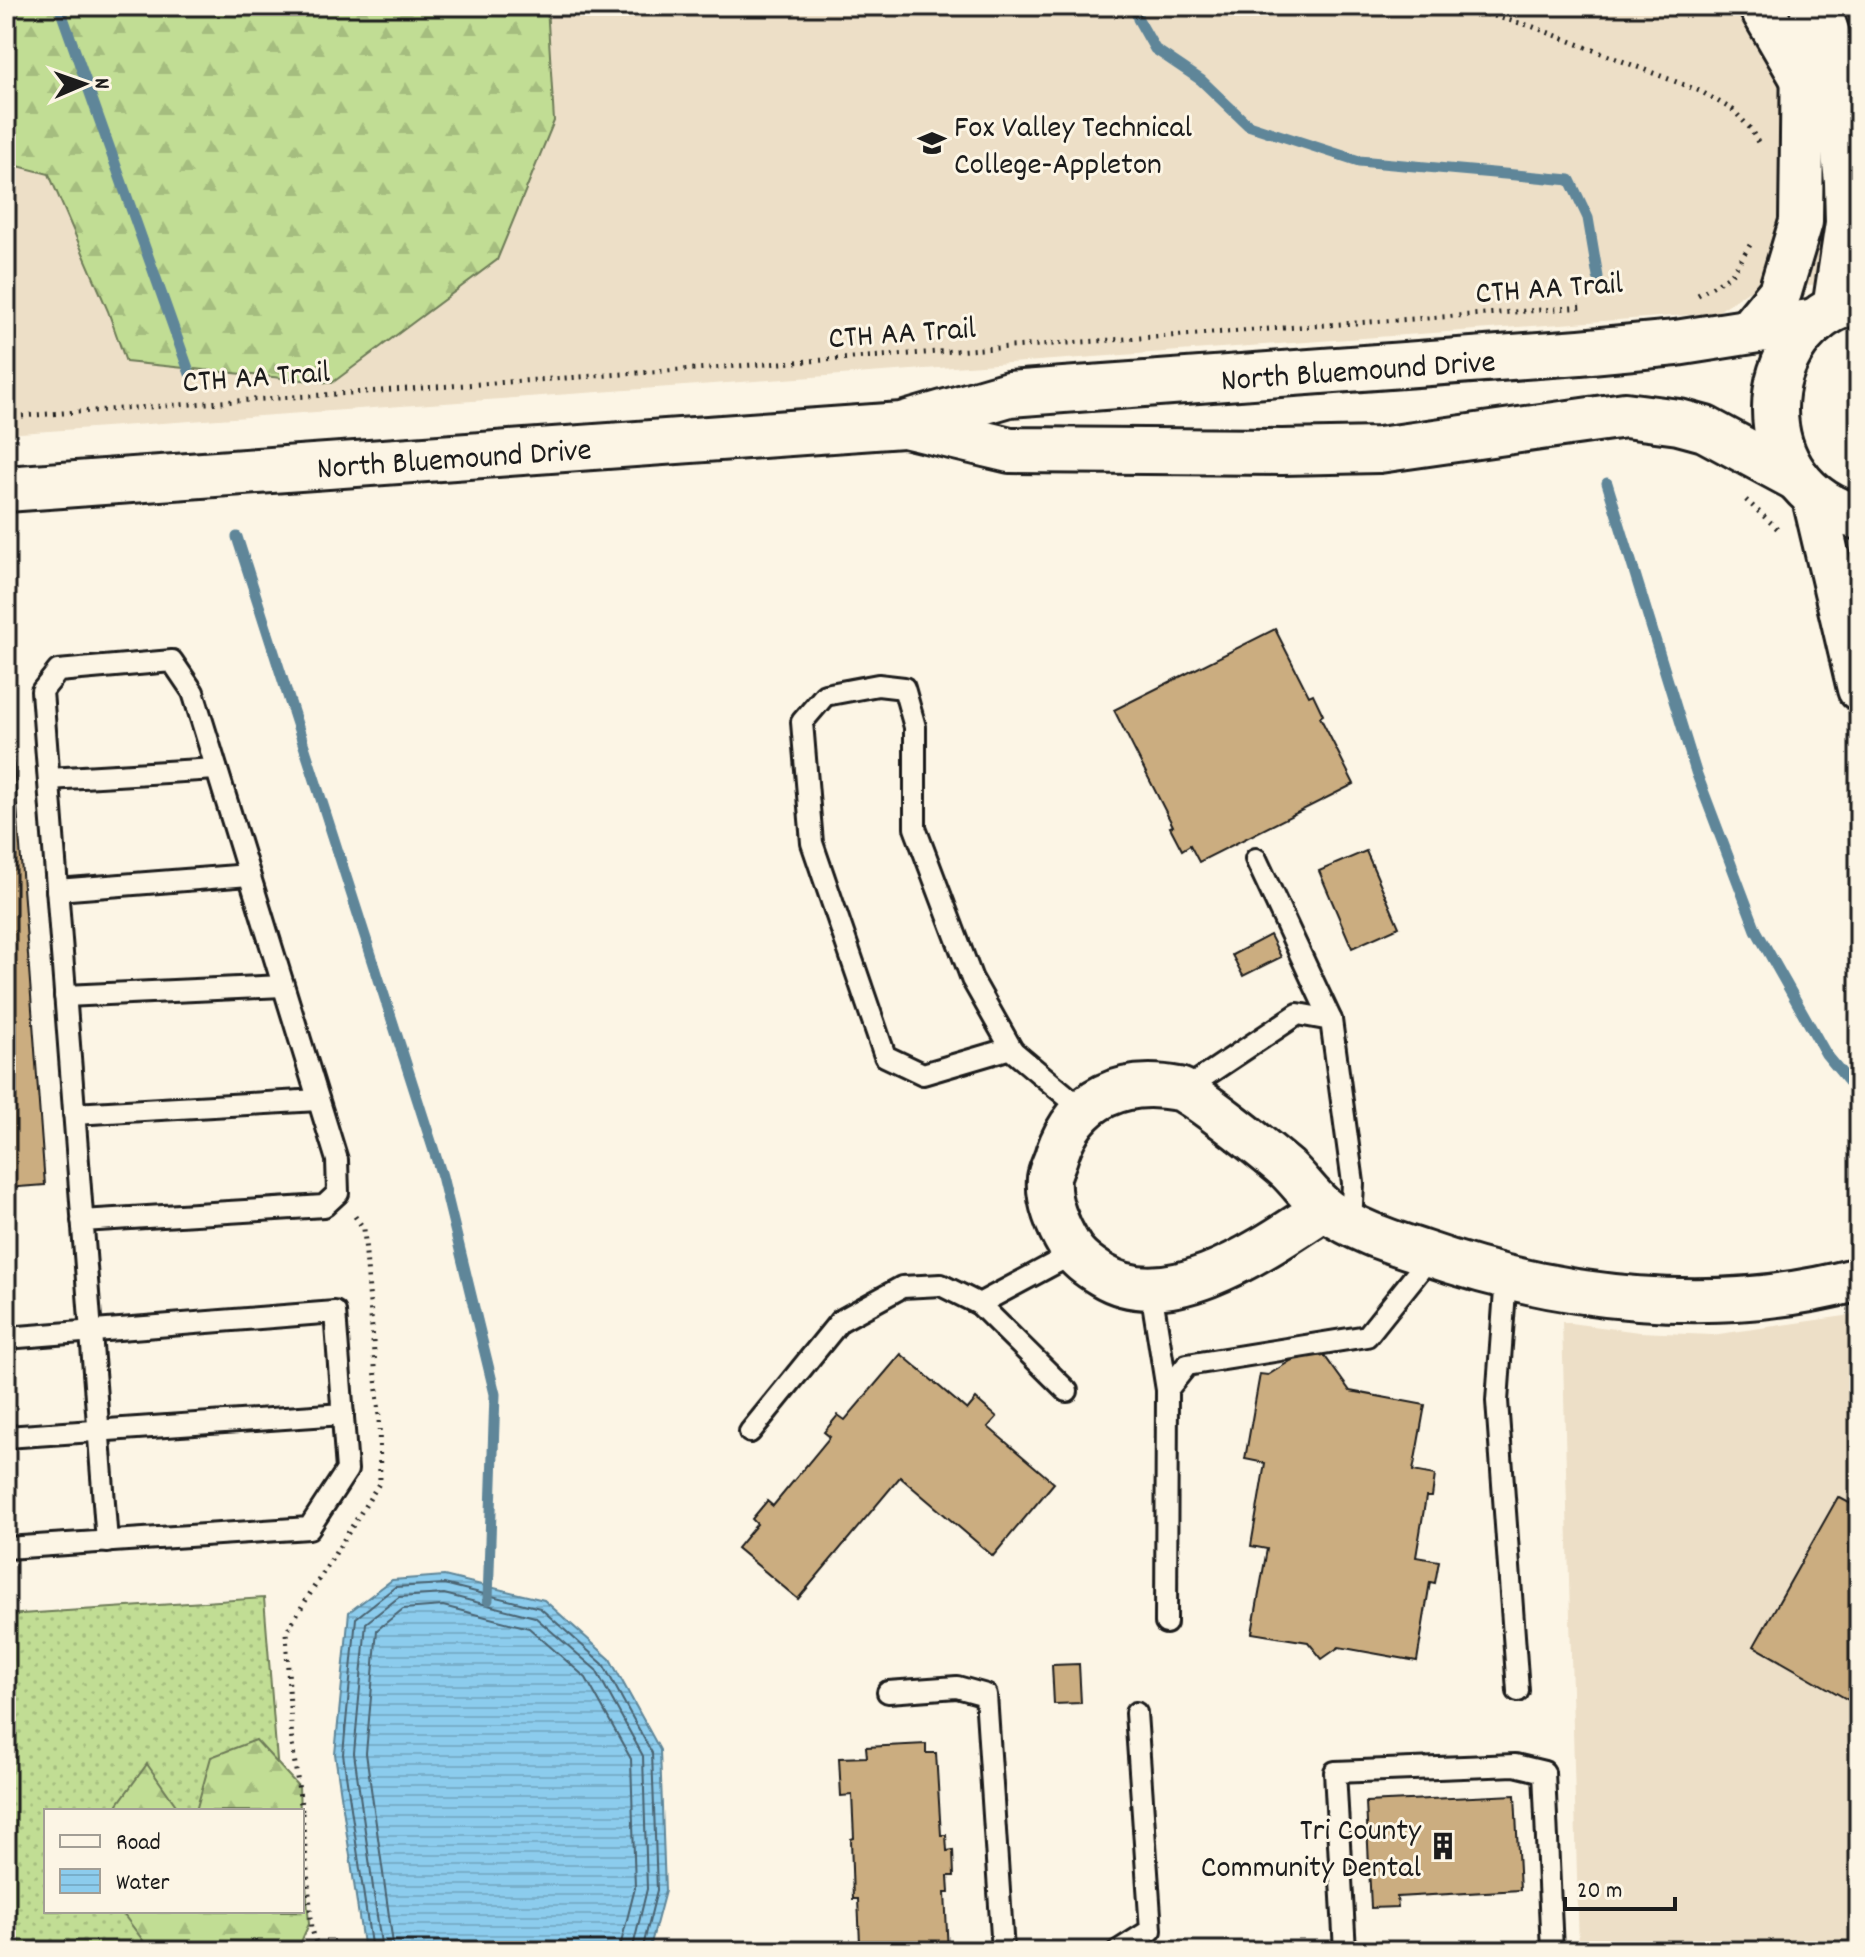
<svg xmlns="http://www.w3.org/2000/svg" width="1865" height="1957" font-family="Dekko,sans-serif">
  <style>
    .built { fill: #eddfc7 }
    .grass { fill: url(#grass-dots); stroke: #6e7c58; stroke-width: 2 }
    .forest { fill: url(#forest-firs); stroke: #6e7c58; stroke-width: 2 }
    .water { fill: url(#water-rules); stroke: #5f8699; stroke-width: 2 }
    .lines { fill: none; stroke-linecap: round; stroke-linejoin: round }
    .shore { stroke: #496270; stroke-width: 2 }
    .stream { stroke: #5f8699; stroke-width: 11 }
    .building { fill: #cbad80; stroke: #1c1c1c; stroke-width: 2 }
    .lane-casing { stroke: #1c1c1c; stroke-width: 26 }
    .street-casing { stroke: #1c1c1c; stroke-width: 48 }
    .secondary-casing { stroke: #1c1c1c; stroke-width: 50 }
    .path { stroke: #1c1c1c; stroke-width: 5; stroke-dasharray: 2 6; stroke-linecap: butt }
    .lane { stroke: #fcf5e5; stroke-width: 20 }
    .street { stroke: #fcf5e5; stroke-width: 42 }
    .secondary { stroke: #fcf5e5; stroke-width: 44 }
    .labels { text-anchor: middle; stroke-width: 6; stroke-linejoin: round; paint-order: stroke }
    .poi-label { font-size: 32px; fill: #1c1c1c; stroke: #fcf5e5; text-anchor: start }
    .street-label { font-size: 32px; fill: #1c1c1c; stroke: #fcf5e5 }
  </style>
  <defs>
    <pattern id="grass-dots" width="8" height="8" patternUnits="userSpaceOnUse" patternTransform="scale(2)"><rect width="8" height="8" fill="#c1dd94"/><path d="M2 2h.1M6 6h.1" fill="none" stroke="#a5bd7f" stroke-width="1.8" stroke-linecap="round"/></pattern>
    <pattern id="forest-firs" width="22" height="20" patternUnits="userSpaceOnUse" patternTransform="scale(2)"><rect width="22" height="20" fill="#c1dd94"/><path d="M5 1l3.5 6h-7zM16 11l3.5 6h-7z" fill="#a5bd7f"/></pattern>
    <pattern id="water-rules" width="6" height="5" patternUnits="userSpaceOnUse" patternTransform="scale(2)"><rect width="6" height="5" fill="#8ccced"/><path d="M0 2.5h6" fill="none" stroke="#78afcb"/></pattern>
  </defs>
  <rect width="100%" height="100%" fill="#fcf5e5"/>
  <filter id="ink" filterUnits="userSpaceOnUse"><feTurbulence type="fractalNoise" baseFrequency=".0125" numOctaves="2"/><feDisplacementMap in="SourceGraphic" scale="16" xChannelSelector="R" yChannelSelector="G"/><feConvolveMatrix kernelMatrix="1 2 1 2 8 2 1 2 1" color-interpolation-filters="sRGB"/></filter>
  <g filter="url(#ink)">
    <g class="built">
      <path d="M6,6h1853v274l-111,11 -32,22 -1710,121z"/>
      <path d="M1859,1314v623l-17,14h-263l-17,-629 77,10 73,3z"/>
    </g>
    <path class="grass" d="M264,1598l17,213h-235v100h247l5,40h-292v-336z"/>
    <g class="forest">
      <path d="M6,6h541l7,115 -57,139 -165,123 -206,-21 -18,-51 -59,-137 -43,-11z"/>
      <path d="M256,1740l43,47 1,24h-104l15,-54z"/>
      <path d="M147,1764l33,47h-63l1,-7z"/>
      <path d="M302,1834l7,90 -12,27h-146l-30,-40h181z"/>
    </g>
    <path class="water" d="M444,1576l100,24 66,59 50,91 5,141 -16,60h-285l-29,-197 14,-142 43,-32z"/>
    <g class="lines">
      <g class="shore">
        <path d="M372,1951l-29,-197 13,-136 39,-31 49,-3 96,24 63,56 49,89 5,137 -15,61"/>
        <path d="M382,1951l-28,-198 12,-130 33,-26 45,-3 91,23 61,53 47,86 4,133 -15,62"/>
        <path d="M394,1951l-28,-198 11,-123 26,-21 40,-3 86,22 57,50 45,81 4,129 -16,63"/>
      </g>
      <g class="stream">
        <path d="M59,6l131,368"/>
        <path d="M1135,6l3,13 17,30 46,31 47,45 111,36 211,19 18,38 10,59"/>
        <path d="M1607,483l89,289 60,158 70,124 33,40"/>
        <path d="M237,537l205,639 53,218 -7,206"/>
      </g>
    </g>
    <g class="building">
      <path d="M1275,629l34,67 4,-2 10,21 -3,2 34,67 -155,78 -9,-17 -8,5 -12,-23 3,-1 -59,-116z"/>
      <path d="M13,752l32,433 -39,3v-435z"/>
      <path d="M1366,851l33,76 -47,21 -33,-77z"/>
      <path d="M1270,935l11,22 -38,19 -11,-21z"/>
      <path d="M1308,1350l13,1 29,40 75,14 -12,66 22,4 -3,22h-6l-10,60 23,4 -4,22 -5,-1 -13,79 -78,-14 -17,12 -14,-17 -56,-9 15,-84 -16,-3 14,-83 -20,-4 15,-85 8,1z"/>
      <path d="M901,1354l66,56 9,-11 21,18 -9,10 66,56 -61,73 -93,-79 -102,122 -61,-51 20,-24 -5,-5 15,-18 6,5 57,-69 -6,-5 14,-17 7,5z"/>
      <path d="M1838,1497l21,11v198l-105,-60z"/>
      <path d="M1079,1664l2,39 -27,1 -2,-39z"/>
      <path d="M926,1744v9h10l5,82h5l1,16 6,-1 1,26h-6l1,17h-4l3,58h-97v-8h9l-2,-44h-5l-2,-60 3,-1 -2,-43 -11,1 -2,-38 28,-1 -1,-10z"/>
      <path d="M1515,1795l5,95 -123,7 1,10 -27,1 -5,-106z"/>
    </g>
    <g class="lines">
      <defs>
        <g id="lane">
          <path d="M49,779l167,-10"/>
          <path d="M1256,859l75,161"/>
          <path d="M57,890l192,-15"/>
          <path d="M65,996l218,-10"/>
          <path d="M1011,1048l-88,26 -38,-18 -73,-213 -10,-121 23,-27 53,-10 26,3 11,39v101l57,151 39,69 3,4 68,57"/>
          <path d="M1184,1090l114,-76 33,6 22,163 -2,42"/>
          <path d="M74,1114l244,-14"/>
          <path d="M82,1221l242,-15 14,-13 -1,-33 -144,-468 -21,-31 -114,10 -16,20 65,851"/>
          <path d="M1506,1277l-9,124 21,290"/>
          <path d="M1151,1290l16,100"/>
          <path d="M979,1304l88,87"/>
          <path d="M6,1338l329,-26 12,158 -38,58 -303,20"/>
          <path d="M750,1432l90,-111 62,-34 39,-2 38,19 95,-51"/>
          <path d="M6,1437l337,-23"/>
          <path d="M1166,1623l1,-233 20,-25 180,-29 64,-80"/>
          <path d="M888,1692l69,-5 29,8 17,256"/>
          <path d="M1118,1951l33,-21 -15,-217"/>
          <path d="M1345,1951l-10,-179 180,-7 29,7 8,179"/>
        </g>
        <g id="street">
          <path d="M1760,6l44,76"/>
          <path d="M1818,6l14,39 14,137 1,41 -13,86"/>
          <path d="M1747,332l33,-40 21,-70 2,-174 12,-42"/>
          <path d="M1813,494l46,195"/>
          <path d="M1324,1209c-57,37 -154,108 -222,66 -13,-8 -26,-17 -33,-30 -11,-18 -22,-44 -20,-67 1,-8 6,-16 8,-24 19,-57 66,-76 122,-65 13,2 94,68 108,80 14,13 25,31 41,42 28,20 61,30 94,41 137,48 295,66 437,27"/>
        </g>
        <g id="secondary">
          <path d="M1859,300c-111,27 -113,191 0,217"/>
          <path d="M905,425l105,25 272,2 97,-2 246,-35 54,7 26,7 93,50"/>
          <path d="M6,489l896,-64 107,-31 571,-42 96,-9 140,-22"/>
        </g>
      </defs>
      <use href="#lane" class="lane-casing"/>
      <use href="#street" class="street-casing"/>
      <use href="#secondary" class="secondary-casing"/>
      <g class="path">
        <path d="M1375,6l33,6 78,2 45,12 169,65 33,19 17,18 10,18"/>
        <path d="M1698,295l33,-20 19,-30"/>
        <path d="M6,417l1579,-110"/>
        <path d="M1746,500l34,31"/>
        <path d="M302,1811l-10,-67 -6,-112 94,-150 -1,-66 -15,-187 -10,-14"/>
        <path d="M302,1813l10,116 6,22"/>
      </g>
      <use href="#lane" class="lane"/>
      <use href="#street" class="street"/>
      <use href="#secondary" class="secondary"/>
    </g>
  </g>
  <defs>
    <symbol id="university-bare" viewBox="-9 -9 18 18"><path d="M0-5L7-2L0 1L-7-2ZM-4 1L0 2.5L4 1V4Q0 6-4 4Z" fill="#1c1c1c" stroke="#fcf5e5" stroke-width="2.5" paint-order="stroke"/></symbol>
    <symbol id="building-bare" viewBox="-9 -9 18 18"><path d="M-4-6H4V6H1V3H-1V6H-4ZM-2.5-4.3h1.7v1.8h-1.7ZM.8-4.3h1.7v1.8H.8ZM-2.5-1h1.7V.8h-1.7ZM.8-1h1.7V.8H.8Z" fill="#1c1c1c" stroke="#fcf5e5" stroke-width="2.5" paint-order="stroke"/></symbol>
  </defs>
  <g fill-rule="evenodd">
    <use href="#university-bare" x="912" y="123" width="40" height="40"/>
    <use href="#building-bare" x="1423" y="1826" width="40" height="40"/>
  </g>
  <g class="labels">
    <g class="poi-label">
      <text x="954" y="136">Fox Valley Technical<tspan x="954" dy="37">College-Appleton</tspan></text>
      <text x="1421" y="1839" text-anchor="end">Tri County<tspan x="1421" dy="37">Community Dental</tspan></text>
    </g>
    <g class="street-label">
      <text transform="translate(1549 286) rotate(-4)" y="11">CTH AA Trail</text>
      <text transform="translate(902 331) rotate(-4)" y="11">CTH AA Trail</text>
      <text transform="translate(1358 369) rotate(-4)" y="11">North Bluemound Drive</text>
      <text transform="translate(256 375) rotate(-4)" y="11">CTH AA Trail</text>
      <text transform="translate(454 457) rotate(-4)" y="11">North Bluemound Drive</text>
    </g>
  </g>
  <rect width="1865" height="1957" fill="none" stroke="#fcf5e5" stroke-width="32"/>
  <rect x="16" y="16" width="1833" height="1925" fill="none" stroke="#1c1c1c" stroke-width="3" filter="url(#ink)"/>
  <rect x="44" y="1809" width="260" height="104" fill="#fcf5e5" stroke="#a29e95" stroke-width="2"/>
  <rect x="60" y="1835" width="40" height="12" fill="#fcf5e5" stroke="#a29e95" stroke-width="2"/>
  <text x="116" y="1849" font-size="24" fill="#1c1c1c">Road</text>
  <rect x="60" y="1869" width="40" height="24" fill="url(#water-rules)" stroke="#a29e95" stroke-width="2"/>
  <text x="116" y="1889" font-size="24" fill="#1c1c1c">Water</text>
  <g transform="translate(84 84) rotate(88)" stroke="#fcf5e5" stroke-width="6" paint-order="stroke">
  <path d="M0-6L14 30L0 20L-14 30Z" fill="#1c1c1c"/>
  <text y="-12" font-size="22" font-weight="bold" text-anchor="middle" fill="#1c1c1c">N</text>
  </g>
  <path d="M1565 1897v12h110v-12" fill="none" stroke="#1c1c1c" stroke-width="4"/>
  <text x="1577" y="1897" font-size="24" fill="#1c1c1c" stroke="#fcf5e5" stroke-width="6" paint-order="stroke">20 m</text>
</svg>
